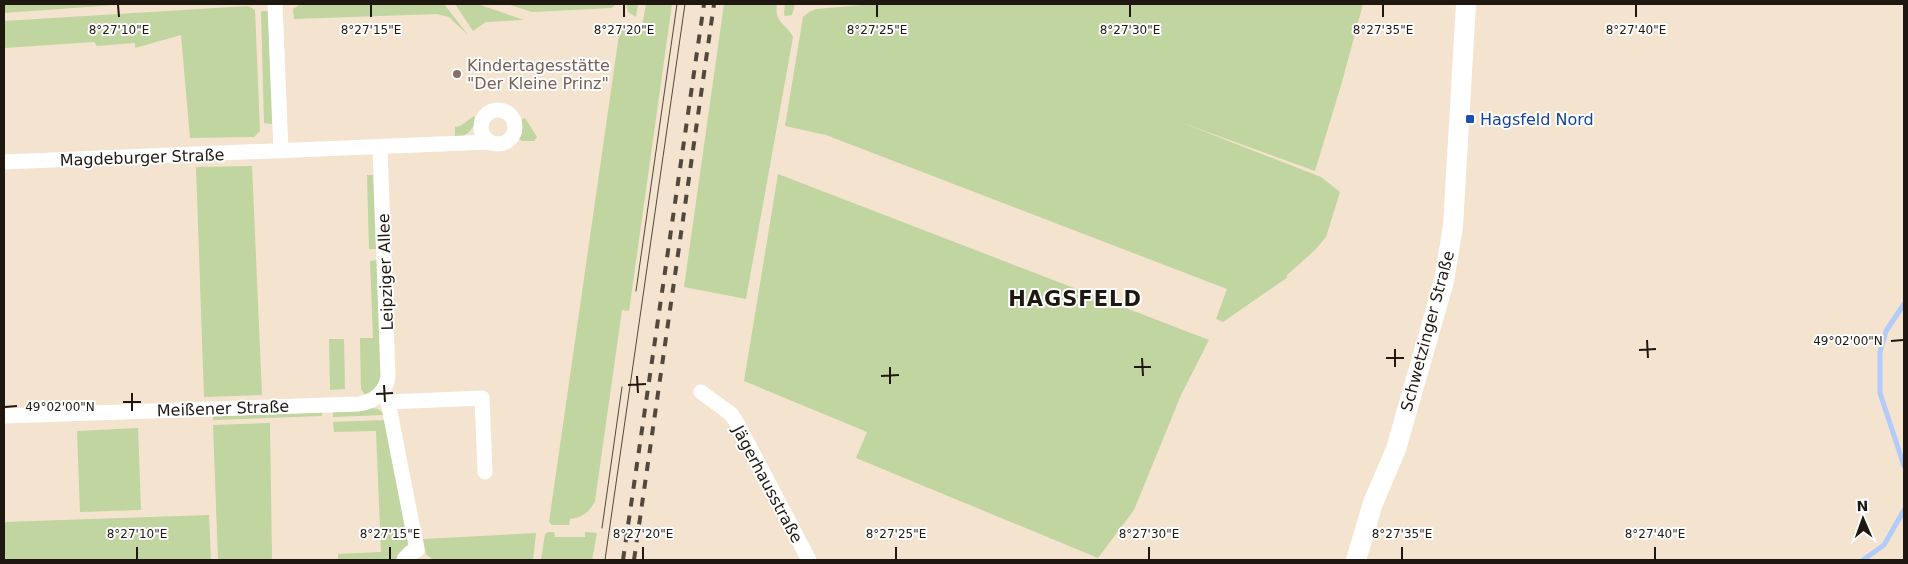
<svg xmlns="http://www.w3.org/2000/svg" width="1908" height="564" font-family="'DejaVu Sans',sans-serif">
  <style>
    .green { fill: #c0d5a0 }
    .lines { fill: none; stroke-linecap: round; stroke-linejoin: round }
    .stream { stroke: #b3cbfa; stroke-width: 5 }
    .minor { stroke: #fff; stroke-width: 15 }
    .secondary { stroke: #fff; stroke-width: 20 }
    .tram { stroke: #51493e; stroke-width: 1 }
    .rail { stroke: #51493e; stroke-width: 4; stroke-dasharray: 9 9; stroke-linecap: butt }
    .ticks { fill: none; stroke: #1e1811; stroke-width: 2 }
    .education-dot { fill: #8d6e63; stroke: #fff; stroke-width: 2 }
    .transit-dot { fill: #1a4fb4; stroke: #fff; stroke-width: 2 }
    .labels { text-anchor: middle; stroke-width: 4; stroke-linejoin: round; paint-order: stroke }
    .education-label { font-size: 16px; fill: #785e54; stroke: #fff; text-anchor: start }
    .transit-label { font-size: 16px; fill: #164399; stroke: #fff; text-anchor: start }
    .street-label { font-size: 16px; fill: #1e1811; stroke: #fff }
    .district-label { font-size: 21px; font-weight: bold; letter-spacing: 1px; fill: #1e1811; stroke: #fff }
    .ticks-label { font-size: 12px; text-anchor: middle; fill: #1e1811; stroke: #fff; stroke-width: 4; stroke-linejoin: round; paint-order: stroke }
  </style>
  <rect width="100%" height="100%" fill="#f4e3ce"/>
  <g class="green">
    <path d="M21,4h108l-125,9v-8z"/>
    <path d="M301,4h143l24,31 -19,-18 -12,-3 -143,5 -1,-10z"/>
    <path d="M455,4h23l46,16 -38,2 -13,9z"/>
    <path d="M507,4h109l-4,4 -80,4z"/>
    <path d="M626,4h12l-2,13 -8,-5z"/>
    <path d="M646,4h26l-43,307 -7,-1 -27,191c-5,11 -14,17 -25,18l-1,6h-17l-3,-3 70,-487 5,-9 4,-1 14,2z"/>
    <path d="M724,4h53c-3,19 9,19 16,33l-47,262 -62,-12z"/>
    <path d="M785,4h10l-3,11 -7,1 -1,-2z"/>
    <path d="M875,4h488l-21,78 -27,89 -135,-49 141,55 19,15 -14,45 -11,13 -29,26 2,1 -65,45 -7,-3 11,-30 -401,-154 -41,-9 18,-109 6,-5 7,-3z"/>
    <path d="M248,6l7,4 5,121 -6,6 -64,1 -9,-103 -46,13v-5l-38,3 -3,-4 -90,6v-27z"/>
    <path d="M261,11h7l4,113 -8,-1z"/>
    <path d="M474,116l2,4c-4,11 -9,16 -21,18v-11l5,-1z"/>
    <path d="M525,118l12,19 -3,4h-12l-4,-3 2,-7v-10z"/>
    <path d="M252,166l10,229 -58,2 -8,-230z"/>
    <path d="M778,174l431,166 -28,55 -47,115 -36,48 -242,-100 11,-26 -123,-51z"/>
    <path d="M367,175h6l3,74h-7z"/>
    <path d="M377,260l4,117c-3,9 -6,15 -16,18l-4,-6 -1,-51h13l-3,-77z"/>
    <path d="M329,339h15l1,50 -15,1z"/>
    <path d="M373,408l7,2 4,5 -51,2v-5l27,-1z"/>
    <path d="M322,412v4l-109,4v-5z"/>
    <path d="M385,420l25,123 -12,11 -2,6h-58v-6l43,-2 -5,-121 -42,1 -1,-10z"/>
    <path d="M270,423l2,137h-54l-5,-135z"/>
    <path d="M138,428l3,82 -61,2 -3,-81z"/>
    <path d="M209,515l2,45h-207v-38z"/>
    <path d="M548,532h6l1,5h30v-5l12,1 -5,27h-51l4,-26z"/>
    <path d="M536,533l-3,27h-100l-7,-6 -3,-15z"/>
  </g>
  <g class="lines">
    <g class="stream">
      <path d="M1904,304l-18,27 -6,21v41l24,73"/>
      <path d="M1863,560l21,-15 20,-35"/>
    </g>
    <g class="minor">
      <path d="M275,4l6,147"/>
      <circle cx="498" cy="127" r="17"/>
      <path d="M4,162l485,-20"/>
      <path d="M701,392l30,22 6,9 72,137"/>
      <path d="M388,402l29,148 -7,3 -6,7"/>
      <path d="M388,402l94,-4 3,74"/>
      <path d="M4,416l355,-12c16,-3 27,-11 29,-28l-8,-229"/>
    </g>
    <path class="secondary" d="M1356,560l17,-57 23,-54 48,-168 9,-55 13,-222"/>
    <g class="tram">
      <path d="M636,291l41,-287"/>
      <path d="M602,528l20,-141"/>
      <path d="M605,560l80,-556"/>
    </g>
    <g class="rail">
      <path d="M623,560l81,-556"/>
      <path d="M634,560l80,-556"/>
    </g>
  </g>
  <path class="ticks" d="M118,5l1,12M371,5v12M624,5v12M877,5v12M1130,5v12M1383,5v12M1636,5v12M1647,340l1,18M1891,341l12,-1M1395,349v18M1639,350l17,-1M1142,358l1,18M1386,358h18M890,367v17M1134,367h17M637,376l1,17M881,376l18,-1M384,385l1,17M628,385l18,-1M132,393v18M376,394l17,-1M123,402h18M5,407l12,-1M137,547v12M390,547v12M643,547v12M896,547v12M1149,547v12M1402,547v12M1655,547v12"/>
  <circle class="education-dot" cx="457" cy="74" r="5"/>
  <rect class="transit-dot" x="1465" y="114" width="10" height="10" rx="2.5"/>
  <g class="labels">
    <g class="education-label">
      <text x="467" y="71">Kindertagesstätte<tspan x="467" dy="18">"Der Kleine Prinz"</tspan></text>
    </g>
    <g class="transit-label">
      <text x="1480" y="125">Hagsfeld Nord</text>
    </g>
    <g class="street-label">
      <text transform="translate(142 157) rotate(-2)" y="6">Magdeburger Straße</text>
      <text transform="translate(385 272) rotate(-92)" y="6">Leipziger Allee</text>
      <text transform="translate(1427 331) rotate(-75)" y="6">Schwetzinger Straße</text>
      <text transform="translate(223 408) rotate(-2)" y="6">Meißener Straße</text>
      <text transform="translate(768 484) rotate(62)" y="6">Jägerhausstraße</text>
    </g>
    <g class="district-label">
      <text x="1075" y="306">HAGSFELD</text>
    </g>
  </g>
  <g class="ticks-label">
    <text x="119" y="34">8°27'10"E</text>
    <text x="371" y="34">8°27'15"E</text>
    <text x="624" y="34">8°27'20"E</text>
    <text x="877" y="34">8°27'25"E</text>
    <text x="1130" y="34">8°27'30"E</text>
    <text x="1383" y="34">8°27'35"E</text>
    <text x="1636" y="34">8°27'40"E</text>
    <text x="1848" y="345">49°02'00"N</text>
    <text x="60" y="411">49°02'00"N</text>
    <text x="137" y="538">8°27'10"E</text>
    <text x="390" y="538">8°27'15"E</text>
    <text x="643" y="538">8°27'20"E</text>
    <text x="896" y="538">8°27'25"E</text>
    <text x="1149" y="538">8°27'30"E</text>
    <text x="1402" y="538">8°27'35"E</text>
    <text x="1655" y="538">8°27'40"E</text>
  </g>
  <rect width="1908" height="564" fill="none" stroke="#1e1811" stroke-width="10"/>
  <g transform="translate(1863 519) rotate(358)" stroke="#ffffff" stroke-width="4" paint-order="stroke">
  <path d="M0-4L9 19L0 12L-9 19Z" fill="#1e1811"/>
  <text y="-8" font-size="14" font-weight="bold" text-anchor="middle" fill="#1e1811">N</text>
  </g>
</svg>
